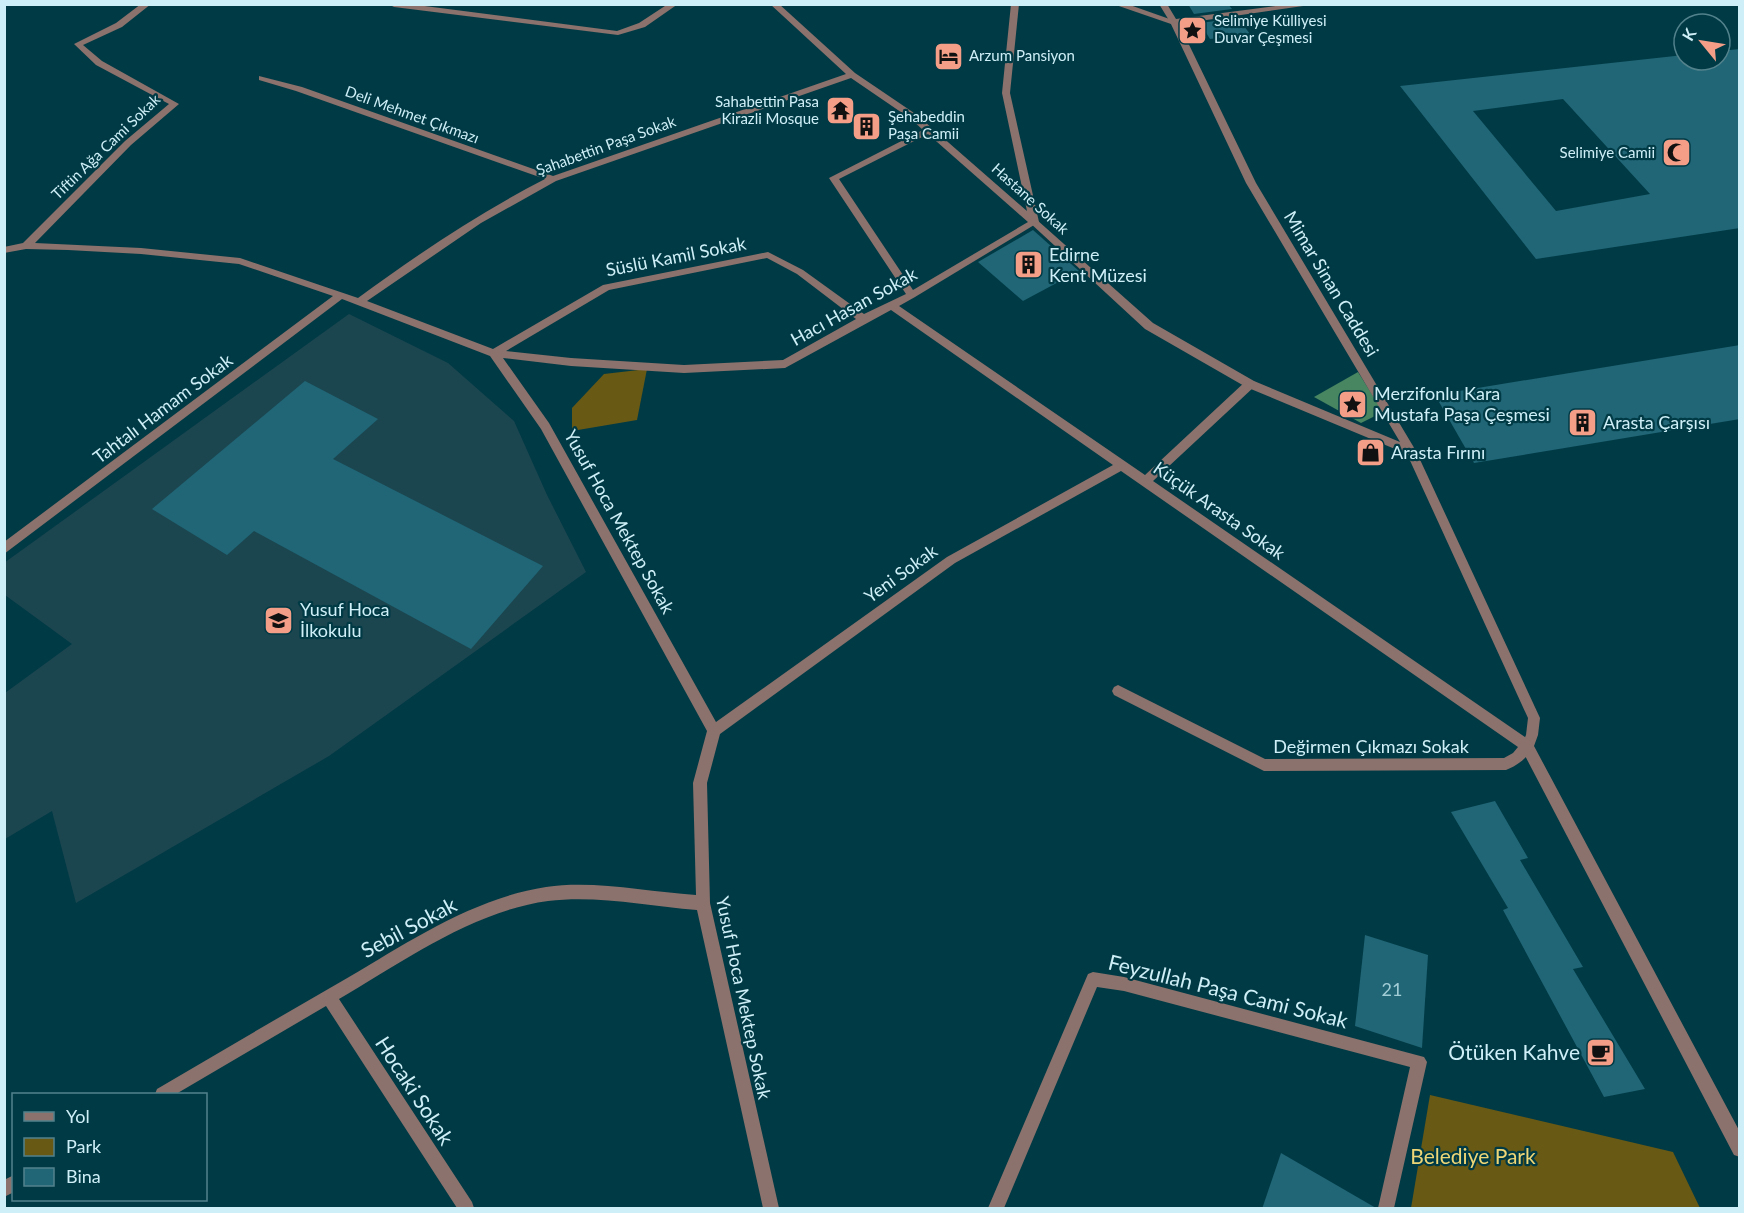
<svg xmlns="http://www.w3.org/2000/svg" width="1744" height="1213" font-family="Lato,sans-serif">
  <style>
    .built { fill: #1b4650 }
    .green { fill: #685915 }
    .water { fill: #478660 }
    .building { fill: #206676; fill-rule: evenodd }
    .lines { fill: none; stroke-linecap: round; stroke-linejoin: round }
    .pedestrian { fill: #8b726c; fill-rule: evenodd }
    .minor { fill: #8b726c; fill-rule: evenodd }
    .labels { text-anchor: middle; stroke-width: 4.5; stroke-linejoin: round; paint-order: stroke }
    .far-poi-label { font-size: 15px; fill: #ceeff7; stroke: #003a45; text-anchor: start }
    .far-street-label { font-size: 15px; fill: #ceeff7; stroke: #003a45 }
    .poi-label { font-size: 18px; fill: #ceeff7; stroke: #003a45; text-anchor: start }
    .street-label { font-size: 18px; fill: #ceeff7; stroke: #003a45 }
    .near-number-label { font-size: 18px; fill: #a2cdd7 }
    .near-street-label { font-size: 21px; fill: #ceeff7; stroke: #003a45 }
    .near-poi-label { font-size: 21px; fill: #ceeff7; stroke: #003a45; text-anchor: end }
    .near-park-label { font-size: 21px; fill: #eed676; stroke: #003a45 }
  </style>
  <rect width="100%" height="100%" fill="#003a45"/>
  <path class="built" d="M349,314l99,49 66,58 33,74 39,77 -257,184 -253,147 -24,-92 -47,28v-146l67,-49 -67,-49 -1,-32z"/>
  <g class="green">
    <path d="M647,369l-10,51 -65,11v-23l32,-34z"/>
    <path d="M1430,1095l243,57 27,56h-289z"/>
  </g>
  <path class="water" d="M1358,372l25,40 -22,11 -47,-26z"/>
  <g class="building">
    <path d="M1188,4h40l4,5 -38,5z"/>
    <path d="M1238,18l12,16 -40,5 -10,-16z"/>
    <path d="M1740,49v179l-204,31 -136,-173 284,-31v5h36v-9zM1563,99l87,95 -94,17 -83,-100z"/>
    <path d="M1033,230l46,41 -56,30 -45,-39z"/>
    <path d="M1740,345v74l-266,44 -39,-68z"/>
    <path d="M305,381l73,38 -45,40 210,107 -72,83 -217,-118 -27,24 -75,-46z"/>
    <path d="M1495,801l33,57 -8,2 63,107 -10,2 72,120 -41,8 -101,-187 5,-2 -57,-96z"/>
    <path d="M1365,935l63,20 -6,93 -67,-22z"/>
    <path d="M1281,1153l95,55v1h-114z"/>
  </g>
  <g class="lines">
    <path class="pedestrian" d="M1159,4h8l9,15 115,-15h26l-138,20 77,159 160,268 124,267 -2,17 -4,11 206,386v25l-6,-2 -212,-405 -1,-4 5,-11 2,-17 -121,-264 -161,-67 -101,-58 -116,-107 5,-3 3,1 116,103 101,58 146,61 -154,-259 -76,-161z"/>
    <g class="minor">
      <path d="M141,4h10l-29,23 -39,18 19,16 77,43 -48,41 -96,98 106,5 99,10 118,40c60,-44 121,-85 187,-119l-249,-88 -37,-11v-4l43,11 251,89 293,-102 -76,-70h9l76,69 62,42 110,96 -25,-118 9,-89h8l-9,89 29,129 -124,75 -16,9 246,169 101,-94h8l1,3 -1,3 -101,94 379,261 1,4c-5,12 -15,19 -27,24l-242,1 -150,-76 -2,-4 2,-4 4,-2 4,2 143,72 239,-1 9,-5 5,-6 -397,-276 -166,92 -235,171 -13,49 3,120 69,305h-16l-66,-298c-49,-4 -100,-15 -149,-9 -75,10 -146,61 -209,98l133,203 2,6h-17l-131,-202 -150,88h-21l2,-5c64,-38 128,-75 192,-112 61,-36 125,-79 197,-90 49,-7 101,5 150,8l-3,-112 14,-52 -166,-302 -51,-73 -148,-57 -338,255v-12l329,-246 -94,-32 -98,-10 -73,-4 -42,-1 -22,4v-6l19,-4 102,-102 44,-37 -73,-39 -22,-21 42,-21zM851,78l60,41 12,11 -94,48 77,116 -42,20 -61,-44 -35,-18 -165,33 -110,64 -126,-48 114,-78 75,-42zM928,134l100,88 -115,68 -74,-111zM767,258l30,16 59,45 -73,41 -99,5 -113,-7 -65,-7 103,-61zM891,310l222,155 -166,92 -231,165 -167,-299 -46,-65 68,8 113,7 101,-5z"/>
      <path d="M409,4l208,27 22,-8 29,-19h10l-33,23 -27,8 -224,-28 -4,-2z"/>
      <path d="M1113,4h14l51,18 -7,2z"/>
      <path d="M1093,972l31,5 300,80 3,5 -33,146h-16l32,-141 -286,-76 -27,-4 -93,221h-16l100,-234z"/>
      <path d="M14,1175v17l-10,5v-17z"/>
    </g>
  </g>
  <defs>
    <symbol id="sight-square" viewBox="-11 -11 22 22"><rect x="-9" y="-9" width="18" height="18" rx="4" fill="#f49e87" stroke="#003a45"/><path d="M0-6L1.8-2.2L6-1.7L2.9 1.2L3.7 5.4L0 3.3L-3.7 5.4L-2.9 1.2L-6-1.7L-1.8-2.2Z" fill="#111"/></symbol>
    <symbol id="hotel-square" viewBox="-11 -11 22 22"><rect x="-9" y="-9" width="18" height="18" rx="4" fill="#f49e87" stroke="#003a45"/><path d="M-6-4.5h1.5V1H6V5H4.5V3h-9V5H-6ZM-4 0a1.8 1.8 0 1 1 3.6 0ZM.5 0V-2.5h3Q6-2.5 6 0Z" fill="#111"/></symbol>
    <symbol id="temple-square" viewBox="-11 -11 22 22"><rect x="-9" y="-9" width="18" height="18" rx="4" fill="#f49e87" stroke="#003a45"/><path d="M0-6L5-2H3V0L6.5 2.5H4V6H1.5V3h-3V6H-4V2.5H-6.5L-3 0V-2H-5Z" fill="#111"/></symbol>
    <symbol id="building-square" viewBox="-11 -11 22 22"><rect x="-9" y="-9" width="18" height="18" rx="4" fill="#f49e87" stroke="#003a45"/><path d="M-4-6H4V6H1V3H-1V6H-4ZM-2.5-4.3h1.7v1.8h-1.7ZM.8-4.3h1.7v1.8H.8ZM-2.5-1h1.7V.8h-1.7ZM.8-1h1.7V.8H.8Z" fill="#111"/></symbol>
    <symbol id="mosque-square" viewBox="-11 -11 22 22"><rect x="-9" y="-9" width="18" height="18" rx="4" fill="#f49e87" stroke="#003a45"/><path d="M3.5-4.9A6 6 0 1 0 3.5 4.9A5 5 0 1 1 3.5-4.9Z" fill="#111"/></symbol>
    <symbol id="shop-square" viewBox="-11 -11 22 22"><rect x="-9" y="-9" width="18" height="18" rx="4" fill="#f49e87" stroke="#003a45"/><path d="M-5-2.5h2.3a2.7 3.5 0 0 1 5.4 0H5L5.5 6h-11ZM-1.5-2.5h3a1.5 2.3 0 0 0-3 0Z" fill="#111"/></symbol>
    <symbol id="school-square" viewBox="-11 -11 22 22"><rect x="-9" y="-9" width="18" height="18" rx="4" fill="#f49e87" stroke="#003a45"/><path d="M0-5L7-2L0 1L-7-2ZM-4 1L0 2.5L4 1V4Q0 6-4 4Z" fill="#111"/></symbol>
    <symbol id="cafe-square" viewBox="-11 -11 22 22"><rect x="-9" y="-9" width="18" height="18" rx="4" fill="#f49e87" stroke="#003a45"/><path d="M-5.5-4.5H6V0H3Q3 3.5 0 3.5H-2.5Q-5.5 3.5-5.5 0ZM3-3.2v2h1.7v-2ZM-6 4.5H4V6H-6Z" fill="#111"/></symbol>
  </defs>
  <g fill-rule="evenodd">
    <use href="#sight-square" x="1176" y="14" width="33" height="33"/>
    <use href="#hotel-square" x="932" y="40" width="33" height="33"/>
    <use href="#temple-square" x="824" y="94" width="33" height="33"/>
    <use href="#building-square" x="850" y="110" width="33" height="33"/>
    <use href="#mosque-square" x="1660" y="136" width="33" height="33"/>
    <use href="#building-square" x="1012" y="248" width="33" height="33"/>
    <use href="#sight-square" x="1336" y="388" width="33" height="33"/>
    <use href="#building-square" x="1566" y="406" width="33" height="33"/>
    <use href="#shop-square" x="1354" y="436" width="33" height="33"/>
    <use href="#school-square" x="262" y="604" width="33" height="33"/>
    <use href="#cafe-square" x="1584" y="1036" width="33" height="33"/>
  </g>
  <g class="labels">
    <g class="far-poi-label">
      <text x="1214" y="26">Selimiye Külliyesi<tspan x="1214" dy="17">Duvar Çeşmesi</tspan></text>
      <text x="969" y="61">Arzum Pansiyon</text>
      <text x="819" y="107" text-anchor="end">Sahabettin Pasa<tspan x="819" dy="17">Kirazli Mosque</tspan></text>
      <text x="888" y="122">Şehabeddin<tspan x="888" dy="17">Paşa Camii</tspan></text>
      <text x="1655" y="158" text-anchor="end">Selimiye Camii</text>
    </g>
    <g class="far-street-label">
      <text transform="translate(412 115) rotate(20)" y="5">Deli Mehmet Çıkmazı</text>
      <text transform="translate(606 146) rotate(-20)" y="5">Şahabettin Paşa Sokak</text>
      <text transform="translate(106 147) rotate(-44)" y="5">Tiftin Ağa Cami Sokak</text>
      <text transform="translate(1030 199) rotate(42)" y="5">Hastane Sokak</text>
    </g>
    <g class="poi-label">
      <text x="1049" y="261">Edirne<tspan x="1049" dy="21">Kent Müzesi</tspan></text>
      <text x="1374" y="400">Merzifonlu Kara<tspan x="1374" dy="21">Mustafa Paşa Çeşmesi</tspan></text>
      <text x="1603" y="429">Arasta Çarşısı</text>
      <text x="1391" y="459">Arasta Fırını</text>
      <text x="300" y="616">Yusuf Hoca<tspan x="300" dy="21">İlkokulu</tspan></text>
    </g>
    <g class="street-label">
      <text transform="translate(676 257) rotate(-11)" y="6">Süslü Kamil Sokak</text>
      <text transform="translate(1331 284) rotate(59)" y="6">Mimar Sinan Caddesi</text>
      <text transform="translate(854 307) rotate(-29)" y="6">Hacı Hasan Sokak</text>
      <text transform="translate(163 409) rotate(-37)" y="6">Tahtalı Hamam Sokak</text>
      <text transform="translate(1219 511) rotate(35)" y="6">Küçük Arasta Sokak</text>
      <text transform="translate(619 522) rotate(61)" y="6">Yusuf Hoca Mektep Sokak</text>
      <text transform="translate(901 574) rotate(-36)" y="6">Yeni Sokak</text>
      <text x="1371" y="753">Değirmen Çıkmazı Sokak</text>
      <text transform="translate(743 998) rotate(78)" y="6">Yusuf Hoca Mektep Sokak</text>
    </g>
    <g class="near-number-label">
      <text x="1392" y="996">21</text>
    </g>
    <g class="near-street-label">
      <text transform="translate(409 928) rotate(-28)" y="7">Sebil Sokak</text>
      <text transform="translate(1228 992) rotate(14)" y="7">Feyzullah Paşa Cami Sokak</text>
      <text transform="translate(414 1091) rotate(57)" y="7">Hocaki Sokak</text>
    </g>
    <g class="near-poi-label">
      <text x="1580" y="1060">Ötüken Kahve</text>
    </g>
    <g class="near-park-label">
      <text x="1473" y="1164">Belediye Park</text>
    </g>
  </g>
  <rect width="1744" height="1213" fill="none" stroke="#ceeff7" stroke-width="12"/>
  <rect x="12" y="1093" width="195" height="108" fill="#003a45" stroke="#52828c" stroke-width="1.5"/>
  <rect x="24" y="1112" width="30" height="9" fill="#8b726c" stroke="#52828c" stroke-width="1.5"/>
  <text x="66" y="1123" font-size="18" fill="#ceeff7">Yol</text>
  <rect x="24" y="1138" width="30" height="18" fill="#685915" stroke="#52828c" stroke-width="1.5"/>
  <text x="66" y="1153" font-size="18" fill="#ceeff7">Park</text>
  <rect x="24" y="1168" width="30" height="18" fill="#206676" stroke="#52828c" stroke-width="1.5"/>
  <text x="66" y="1183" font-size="18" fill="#ceeff7">Bina</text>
  <g transform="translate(1702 42) rotate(300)"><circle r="28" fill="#003a45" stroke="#52828c" stroke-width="1.5"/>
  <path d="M0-4.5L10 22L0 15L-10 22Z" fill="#f49e87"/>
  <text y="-9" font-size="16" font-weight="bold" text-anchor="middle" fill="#ceeff7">K</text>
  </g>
</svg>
